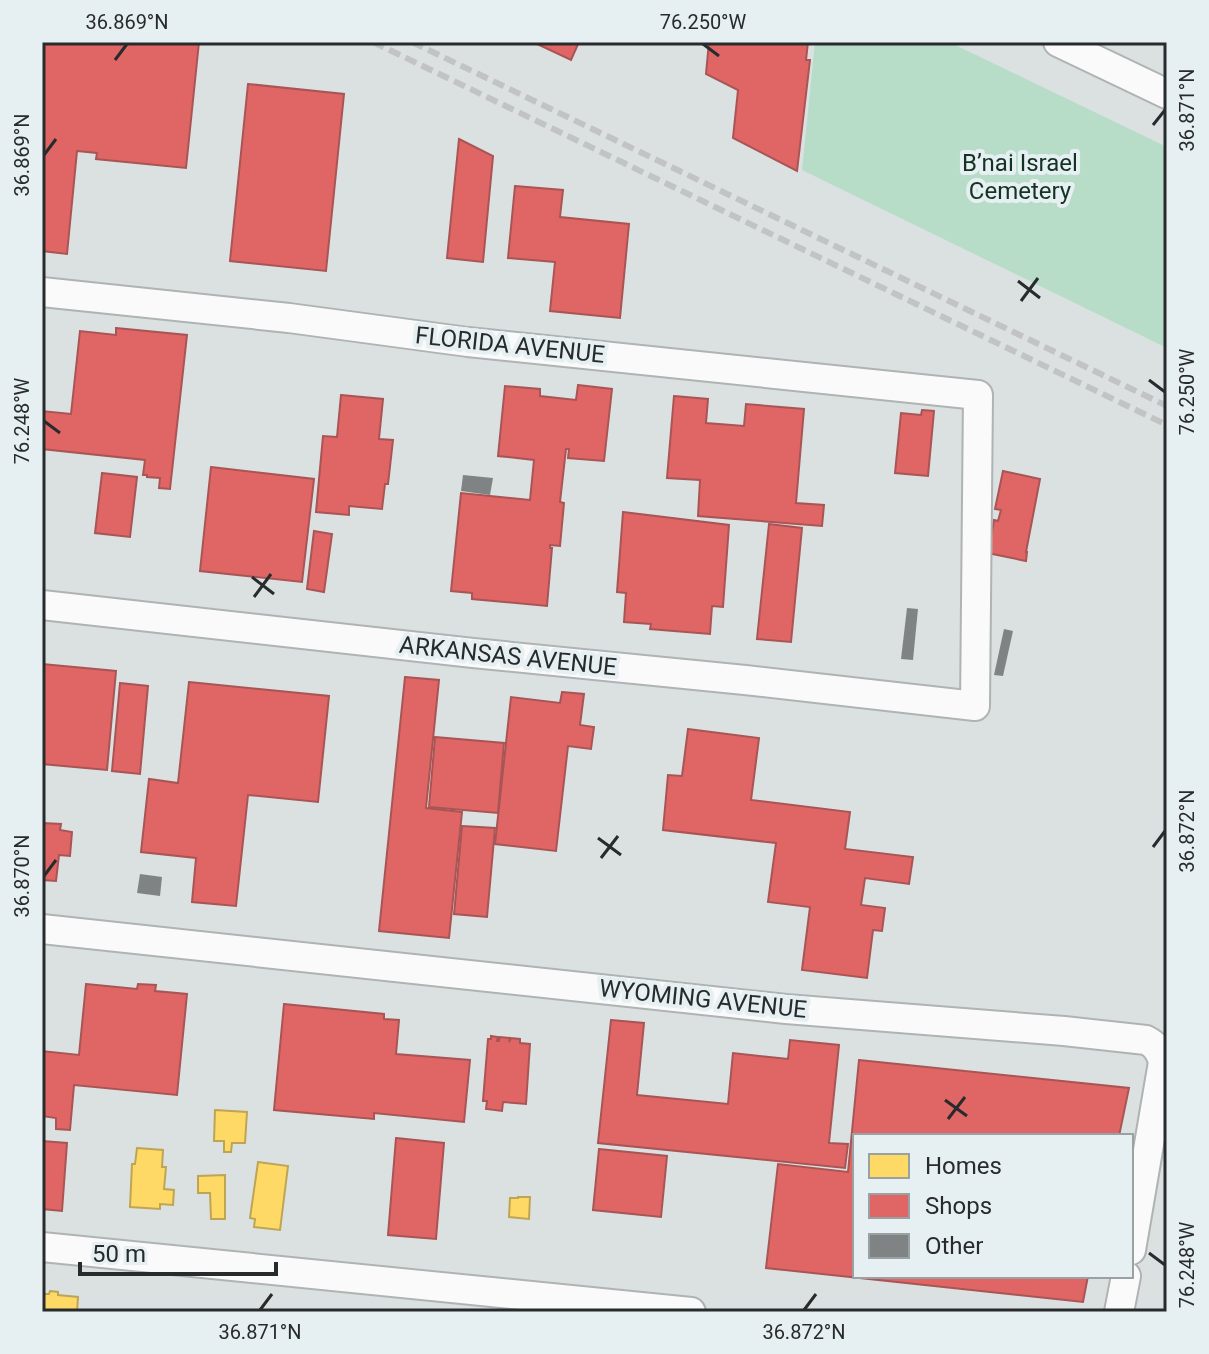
<svg xmlns="http://www.w3.org/2000/svg" width="1209" height="1354" font-family="Roboto,sans-serif">
  <style>
    .green { fill: #b7ddc9 }
    .homes { fill: #ffd966; stroke: #bea555; stroke-width: 2 }
    .shops { fill: #e06666; stroke: #a95455; stroke-width: 2 }
    .building { fill: #808384 }
    .lines { fill: none; stroke-linecap: round; stroke-linejoin: round }
    .minor-casing { stroke: #afb3b3; stroke-width: 32 }
    .minor { stroke: #fafafa; stroke-width: 28 }
    .rail { stroke: #c2c3c3; stroke-width: 6; stroke-dasharray: 12 6; stroke-linecap: butt }
    .ticks { fill: none; stroke: #282b2c; stroke-width: 3 }
    .labels { text-anchor: middle; stroke-width: 8; stroke-linejoin: round; paint-order: stroke }
    .park-label { font-size: 24px; fill: #143323; stroke: #e6eff2 }
    .street-label { font-size: 24px; fill: #282b2c; stroke: #e6eff2 }
    .neatline { fill: none; stroke: #282b2c; stroke-width: 3 }
    .ticks-label { font-size: 20px; text-anchor: middle; fill: #282b2c }
  </style>
  <rect width="100%" height="100%" fill="#dbe0e1"/>
  <path class="green" d="M815,42h134l218,105v201l-365,-178z"/>
  <g class="homes">
    <path d="M215,1110l32,2 -2,31h-13l-1,9h-7v-11h-10z"/>
    <path d="M137,1148l26,2 -1,17h4l-2,22 10,1 -1,15 -13,-1v5l-30,-2 2,-43h3z"/>
    <path d="M258,1162l30,4 -8,64 -26,-3 1,-8 -5,-1z"/>
    <path d="M225,1175v44h-14l-1,-26h-12v-17z"/>
    <path d="M518,1197h12l-1,22 -20,-2 1,-19h8z"/>
    <path d="M50,1291l8,1v3l20,2 -1,15h-35v-18h7z"/>
  </g>
  <g class="shops">
    <path d="M42,42h157l-13,126 -90,-9 1,-6 -20,-2 -10,103 -25,-3z"/>
    <path d="M533,42h46l-8,18z"/>
    <path d="M709,42h99l-2,18h4l-13,111 -64,-33 5,-48 -32,-16z"/>
    <path d="M248,84l96,10 -18,177 -96,-10z"/>
    <path d="M459,139l34,17 -10,106 -36,-4z"/>
    <path d="M515,186l48,4 -3,27 69,7 -9,94 -70,-7 5,-49 -47,-4z"/>
    <path d="M116,328l71,7 -17,154 -11,-1 1,-10 -13,-1v-2h-4l2,-15 -103,-11v-38l29,3 9,-83 36,4z"/>
    <path d="M578,385l34,4 -8,72 -36,-3 1,-9h-3l-6,53 4,1 -4,43 -10,-1v3h2l-5,58 -75,-7v-6l-21,-2 10,-98 69,7 4,-40 -36,-4 7,-70 35,3v7l36,4z"/>
    <path d="M341,395l42,4 -4,40 14,1 -5,44h-3l-3,25 -33,-3v9l-33,-3 7,-76 14,1z"/>
    <path d="M674,396l34,3 -2,24 38,3 2,-22 58,5 -8,94 28,2 -2,21 -124,-10 2,-36 -33,-2z"/>
    <path d="M922,410l12,1 -6,65 -33,-3 6,-60 20,2z"/>
    <path d="M211,467l103,12 -12,103 -102,-11z"/>
    <path d="M1003,471l37,8 -14,73h1l-1,9 -43,-9 7,-8 4,-24 4,1 3,-11 -6,-1z"/>
    <path d="M102,473l35,4 -7,60 -35,-4z"/>
    <path d="M623,512l106,13 -6,82 -11,-1 -2,28 -60,-5 1,-5 -27,-2 2,-29 -9,-1z"/>
    <path d="M769,524l33,4 -11,114 -34,-3z"/>
    <path d="M314,531l18,3 -8,58 -17,-3z"/>
    <path d="M42,664l74,7 -9,99 -65,-6z"/>
    <path d="M405,677l34,3 -13,128 36,4 -13,126 -70,-7z"/>
    <path d="M189,682l140,14 -11,106 -70,-7 -12,111 -44,-4 4,-44 -55,-6 8,-73 29,4z"/>
    <path d="M120,683l28,3 -8,88 -28,-3z"/>
    <path d="M562,692l22,2 -4,31 14,2 -3,22 -23,-3 -12,105 -61,-7 16,-147 49,6z"/>
    <path d="M688,729l71,9 -8,62 99,12 -5,37 68,8 -4,27 -44,-6 -4,27 24,3 -3,23 -9,-1 -6,48 -65,-8 8,-63 -42,-5 8,-59 -113,-13 5,-55 14,1z"/>
    <path d="M435,737l69,6 -6,70 -69,-6z"/>
    <path d="M42,823l19,1 -1,6 12,2 -2,24 -11,-1 -3,26 -14,-1z"/>
    <path d="M462,826l33,2 -8,89 -33,-3z"/>
    <path d="M86,984l51,5 1,-5 18,1 -1,6 32,3 -10,101 -103,-10 -4,45 -14,-1v-11l-14,-2v-65l37,4z"/>
    <path d="M284,1004l100,10v5l15,1 -3,34 74,6 -6,62 -90,-9v6l-100,-9z"/>
    <path d="M611,1020l33,3 -7,72 91,9 5,-51 55,6 2,-19 49,5 -10,98 19,1 -3,24 -247,-25z"/>
    <path d="M491,1036l7,1 -1,4h2l1,-4 10,1 -1,4 2,-4 9,1v4l10,1 -4,60 -23,-2 -1,9 -16,-2 1,-8h-4l5,-62h3z"/>
    <path d="M859,1060l270,28 -10,48h-264v140h233l-5,26 -317,-34 12,-104 70,8z"/>
    <path d="M396,1138l48,5 -8,96 -48,-4z"/>
    <path d="M42,1141l25,2 -5,68 -20,-2z"/>
    <path d="M599,1149l68,7 -6,61 -68,-7z"/>
  </g>
  <g class="building">
    <path d="M463,475l30,3 -3,17 -29,-4z"/>
    <path d="M907,608l11,1 -5,51 -12,-1z"/>
    <path d="M1004,629l9,2 -10,45 -9,-1z"/>
    <path d="M140,874l22,3 -2,19 -23,-3z"/>
  </g>
  <g class="lines">
    <defs>
      <g id="minor">
        <path d="M1058,42l109,52"/>
        <path d="M42,292l247,26 179,24 510,53 -3,311 -230,-26 -272,-27 -431,-48"/>
        <path d="M42,929l744,80 278,22 82,9c10,5 14,11 17,22l-32,188"/>
        <path d="M42,1247l649,65"/>
        <path d="M1119,1312l7,-36"/>
      </g>
    </defs>
    <use href="#minor" class="minor-casing"/>
    <use href="#minor" class="minor"/>
    <g class="rail">
      <path d="M373,42l794,383"/>
      <path d="M412,42l755,364"/>
    </g>
  </g>
  <path class="ticks" d="M703,44l16,12M115,60l12,-16M1153,125l12,-15M44,155l12,-16M1018,281l22,17M1021,301l17,-23M1149,380l16,12M44,421l16,12M252,577l22,17M254,597l17,-23M598,838l23,17M1153,847l12,-16M601,858l17,-22M44,876l12,-16M945,1100l22,16M948,1119l17,-22M1149,1253l16,12M260,1310l12,-16M804,1310l12,-16"/>
  <g class="labels">
    <g class="park-label">
      <text x="1020" y="171">B’nai Israel<tspan x="1020" dy="28">Cemetery</tspan></text>
    </g>
    <g class="street-label">
      <text transform="translate(510 345) rotate(6)" y="8">FLORIDA AVENUE</text>
      <text transform="translate(508 656) rotate(6)" y="8">ARKANSAS AVENUE</text>
      <text transform="translate(703 999) rotate(6)" y="8">WYOMING AVENUE</text>
    </g>
  </g>
  <rect width="1209" height="1354" fill="none" stroke="#e6eff2" stroke-width="88"/>
  <rect x="853" y="1134" width="280" height="144" fill="#e6eff2" stroke="#9aa1a3" stroke-width="2"/>
  <rect x="869" y="1154" width="40" height="24" fill="#ffd966" stroke="#9aa1a3" stroke-width="2"/>
  <text x="925" y="1174" font-size="24" fill="#282b2c">Homes</text>
  <rect x="869" y="1194" width="40" height="24" fill="#e06666" stroke="#9aa1a3" stroke-width="2"/>
  <text x="925" y="1214" font-size="24" fill="#282b2c">Shops</text>
  <rect x="869" y="1234" width="40" height="24" fill="#808384" stroke="#9aa1a3" stroke-width="2"/>
  <text x="925" y="1254" font-size="24" fill="#282b2c">Other</text>
  <path d="M80 1262v12h196v-12" fill="none" stroke="#282b2c" stroke-width="4"/>
  <text x="92" y="1262" font-size="24" fill="#282b2c" stroke="#e6eff2" stroke-width="6" paint-order="stroke">50 m</text>
  <rect x="44" y="44" width="1121" height="1266" class="neatline"/>
  <g class="ticks-label">
    <text x="127" y="29">36.869°N</text>
    <text x="703" y="29">76.250°W</text>
    <text transform="translate(1187 110) rotate(-90)" y="7">36.871°N</text>
    <text transform="translate(22 155) rotate(-90)" y="7">36.869°N</text>
    <text transform="translate(1187 392) rotate(-90)" y="7">76.250°W</text>
    <text transform="translate(22 421) rotate(-90)" y="7">76.248°W</text>
    <text transform="translate(1187 831) rotate(-90)" y="7">36.872°N</text>
    <text transform="translate(22 876) rotate(-90)" y="7">36.870°N</text>
    <text transform="translate(1187 1265) rotate(-90)" y="7">76.248°W</text>
    <text x="260" y="1339">36.871°N</text>
    <text x="804" y="1339">36.872°N</text>
  </g>
</svg>
